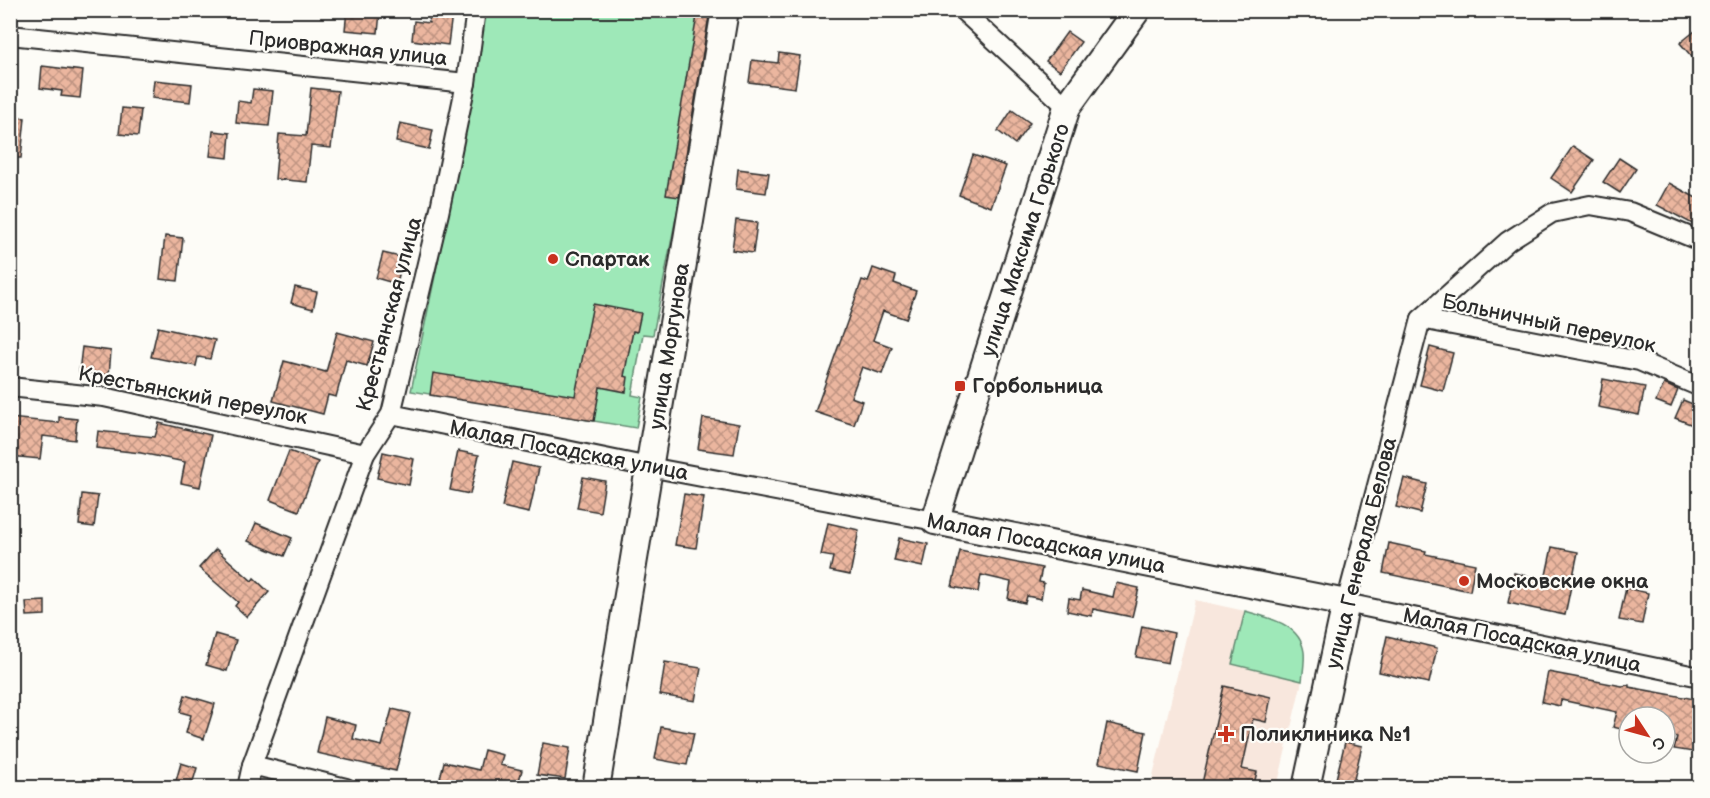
<svg xmlns="http://www.w3.org/2000/svg" width="1710" height="798" font-family="'Balsamiq Sans',sans-serif">
  <style>
    .built { fill: #f8e7dd }
    .green { fill: #9ee8b8; stroke: #648a72; stroke-width: 1.5 }
    .building { fill: url(#building-cross-hatch); stroke: #2b2b2b; stroke-width: 1.5 }
    .lines { fill: none; stroke-linecap: round; stroke-linejoin: round }
    .street-casing { stroke: #2b2b2b; stroke-width: 22 }
    .secondary-casing { stroke: #2b2b2b; stroke-width: 30 }
    .street { stroke: #fdfcf7; stroke-width: 18 }
    .secondary { stroke: #fdfcf7; stroke-width: 26 }
    .poi-dot { fill: #c8321e; stroke: #fdfcf7; stroke-width: 2 }
    .labels { text-anchor: middle; stroke-width: 4.5; stroke-linejoin: round; paint-order: stroke }
    .street-label { font-size: 21px; fill: #2b2b2b; stroke: #fdfcf7 }
    .poi-label { font-size: 21px; font-weight: bold; fill: #2b2b2b; stroke: #fdfcf7; text-anchor: start }
  </style>
  <defs>
    <pattern id="building-cross-hatch" width="8" height="8" patternUnits="userSpaceOnUse" patternTransform="scale(1.5)"><rect width="8" height="8" fill="#ebb69f"/><path d="M0 0l8 8M0 8l8-8" fill="none" stroke="#bf9482"/></pattern>
  </defs>
  <rect width="100%" height="100%" fill="#fdfcf7"/>
  <filter id="ink" filterUnits="userSpaceOnUse"><feTurbulence type="fractalNoise" baseFrequency=".0167" numOctaves="2"/><feDisplacementMap in="SourceGraphic" scale="12" xChannelSelector="R" yChannelSelector="G"/><feConvolveMatrix kernelMatrix="1 2 1 2 8 2 1 2 1" color-interpolation-filters="sRGB"/></filter>
  <g filter="url(#ink)">
    <path class="built" d="M1195,600l50,11 -13,53 70,17 -25,106 -127,1z"/>
    <g class="green">
      <path d="M485,11h226l-31,186 -27,138 -10,-1 -11,61 10,2 -6,31 -225,-37 64,-307z"/>
      <path d="M1245,611c23,7 55,12 59,41 1,9 -1,20 -2,29l-70,-17z"/>
    </g>
    <g class="building">
      <path d="M347,10l33,2 -2,21 -33,-3z"/>
      <path d="M698,10h12l-31,187 -13,-2z"/>
      <path d="M430,11l22,3 -4,31 -36,-5 2,-19 15,2z"/>
      <path d="M1700,27v23l-8,7 -12,-14z"/>
      <path d="M1067,32l14,10 -21,29 -14,-10z"/>
      <path d="M779,53l21,3 -5,32 -46,-6 3,-22 26,3z"/>
      <path d="M42,66l41,5 -3,27 -19,-2 1,-5 -22,-3z"/>
      <path d="M154,80l38,4 -2,18 -38,-4z"/>
      <path d="M311,88l27,3 -7,57 -20,-2 -4,36 -32,-3 4,-45 27,2z"/>
      <path d="M253,89l20,2 -4,35 -33,-3 2,-22 13,2z"/>
      <path d="M122,108l19,2 -3,26 -19,-2z"/>
      <path d="M1012,110l18,13 -15,21 -17,-13z"/>
      <path d="M10,116l15,2 -4,40h-11z"/>
      <path d="M400,123l33,7 -4,19 -33,-7z"/>
      <path d="M213,131l17,2 -2,25 -18,-2z"/>
      <path d="M1573,146l21,14 -22,32 -21,-14z"/>
      <path d="M973,155l33,11 -15,41 -32,-12z"/>
      <path d="M1619,158l17,11 -16,24 -17,-11z"/>
      <path d="M738,169l31,4 -3,20 -30,-4z"/>
      <path d="M1669,183l31,17v28l-43,-23z"/>
      <path d="M736,220l21,3 -4,30 -21,-3z"/>
      <path d="M165,236l18,2 -5,43 -18,-2z"/>
      <path d="M383,253l17,4 -4,12 4,1 -3,14 -21,-6z"/>
      <path d="M873,268l23,8 -2,7 22,8 -10,28 -23,-8 -10,29 19,7 -10,27 -20,-7 -11,30 11,4 -8,24 -39,-13 47,-132 6,2z"/>
      <path d="M295,287l22,5 -4,17 -22,-6z"/>
      <path d="M593,304l48,9 -4,19 -4,-1 -9,45 4,1 -2,15 -26,-5 -6,34 -164,-26 3,-22 142,23z"/>
      <path d="M158,327l57,13 -5,19 -12,-2 -2,9 -45,-9z"/>
      <path d="M337,332l37,10 -7,24 -21,-6 -10,37 -8,-2 -5,19 -50,-13 11,-40 42,11z"/>
      <path d="M82,347l29,4 -2,24 -30,-3z"/>
      <path d="M1430,347l23,6 -10,38 -23,-6z"/>
      <path d="M1603,379l42,8 -6,28 -41,-8z"/>
      <path d="M1664,384l14,6 -7,17 -15,-6z"/>
      <path d="M1683,400l17,7v21l-25,-10z"/>
      <path d="M59,417l18,2 -2,21 -32,-4 -3,23 -30,-3v-38l49,5z"/>
      <path d="M703,418l36,6 -5,30 -36,-5z"/>
      <path d="M159,423l52,12 -11,52 -19,-4 4,-21 -44,-9 -45,-5 2,-17 57,6z"/>
      <path d="M289,451l29,11 -19,49 -29,-11z"/>
      <path d="M458,451l21,4 -9,39 -20,-4z"/>
      <path d="M383,452l31,7 -5,26 -32,-7z"/>
      <path d="M512,462l27,6 -10,45 -27,-6z"/>
      <path d="M583,477l22,4 -5,31 -23,-4z"/>
      <path d="M1404,478l23,6 -7,29 -24,-6z"/>
      <path d="M82,494l16,2 -4,31 -15,-2z"/>
      <path d="M684,494l20,3 -8,51 -21,-3z"/>
      <path d="M256,523l36,15 -8,18 -36,-15z"/>
      <path d="M828,523l31,7 -9,45 -20,-4 3,-14 -12,-2z"/>
      <path d="M899,538l29,6 -5,23 -29,-6z"/>
      <path d="M1389,543l37,8 -1,3 50,10 -5,27 -87,-18z"/>
      <path d="M1552,547l26,5 -13,63 -57,-12 6,-30 31,7z"/>
      <path d="M216,549l36,32 2,-3 15,14 -22,25 -12,-11 3,-4 -39,-34z"/>
      <path d="M960,551l82,17 -3,14 5,1 -3,16 -14,-3 -2,7 -17,-4 3,-17 -30,-7 -3,17 -26,-5z"/>
      <path d="M1116,583l23,5 -7,29 -39,-8 -1,7 -25,-5 2,-13 11,2 2,-10 31,7z"/>
      <path d="M1626,588l22,5 -6,31 -23,-4z"/>
      <path d="M45,601v14l-18,1 -1,-14z"/>
      <path d="M1142,626l32,7 -6,30 -32,-6z"/>
      <path d="M215,634l21,6 -9,31 -21,-6z"/>
      <path d="M1387,636l50,12 -8,35 -50,-11z"/>
      <path d="M665,662l36,6 -6,33 -35,-6z"/>
      <path d="M1548,672l74,14 7,-1v2l66,12 -2,14 7,1v7l-7,31 -19,-3 3,-12 -12,-3v-17h-36v14l-16,-4 4,-15 -56,-12 -1,6 -18,-4z"/>
      <path d="M1224,686l47,11 -5,25 -13,-3 -11,50 15,3 -4,16h-52z"/>
      <path d="M185,695l30,9 -11,35 -18,-6 5,-18 -11,-3z"/>
      <path d="M392,709l18,4 -14,58 -79,-18 8,-36 31,8 -3,14 29,7z"/>
      <path d="M1107,723l39,9 -8,39 -39,-8z"/>
      <path d="M661,727l33,6 -7,32 -32,-6z"/>
      <path d="M1345,742l17,4 -9,37 -17,-4z"/>
      <path d="M543,743l27,5 -5,31 -28,-4z"/>
      <path d="M484,750l19,5 -3,10 22,5 -5,18h-25l-32,-8v3l-20,-5 4,-16 35,8z"/>
      <path d="M181,763l16,5 -6,20h-17z"/>
    </g>
    <g class="lines">
      <defs>
        <g id="street">
          <path d="M962,10l105,97"/>
          <path d="M10,35l456,48"/>
          <path d="M1421,319l-75,284 354,74"/>
          <path d="M1421,319l87,-78 44,-28 38,-8 40,7 70,29"/>
          <path d="M1421,319l218,42 61,26"/>
          <path d="M10,387l94,10 261,57"/>
          <path d="M391,414l258,53 286,54"/>
          <path d="M252,765l94,23"/>
          <path d="M247,788l5,-23 113,-311 26,-40 48,-201 27,-130 10,-73"/>
        </g>
        <g id="secondary">
          <path d="M1137,10l-70,97 -132,414 411,82 -40,185"/>
          <path d="M596,788l129,-778"/>
        </g>
      </defs>
      <use href="#street" class="street-casing"/>
      <use href="#secondary" class="secondary-casing"/>
      <use href="#street" class="street"/>
      <use href="#secondary" class="secondary"/>
    </g>
  </g>
  <g class="poi-dot">
    <circle cx="553" cy="259" r="6"/>
    <rect x="954" y="380" width="12" height="12" rx="3"/>
    <circle cx="1464" cy="581" r="6"/>
    <path d="M1223 725h6v6h6v6h-6v6h-6v-6h-6v-6h6z"/>
  </g>
  <g class="labels">
    <g class="street-label">
      <text transform="translate(348 48) rotate(6)" y="7">Приовражная улица</text>
      <text transform="translate(1025 240) rotate(-72)" y="7">улица Максима Горького</text>
      <text transform="translate(389 314) rotate(-75)" y="7">Крестьянская улица</text>
      <text transform="translate(1549 323) rotate(12)" y="7">Больничный переулок</text>
      <text transform="translate(669 346) rotate(-81)" y="7">улица Моргунова</text>
      <text transform="translate(193 395) rotate(11)" y="7">Крестьянский переулок</text>
      <text transform="translate(569 450) rotate(11)" y="7">Малая Посадская улица</text>
      <text transform="translate(1046 543) rotate(11)" y="7">Малая Посадская улица</text>
      <text transform="translate(1361 553) rotate(-76)" y="7">улица Генерала Белова</text>
      <text transform="translate(1522 640) rotate(12)" y="7">Малая Посадская улица</text>
    </g>
    <g class="poi-label">
      <text x="565" y="266">Спартак</text>
      <text x="972" y="393">Горбольница</text>
      <text x="1476" y="588">Московские окна</text>
      <text x="1240" y="741">Поликлиника №1</text>
    </g>
  </g>
  <rect width="1710" height="798" fill="none" stroke="#fdfcf7" stroke-width="36"/>
  <rect x="18" y="18" width="1674" height="762" fill="none" stroke="#2b2b2b" stroke-width="2" filter="url(#ink)"/>
  <g transform="translate(1647 735) rotate(126)"><circle r="28" fill="#fdfcf7" stroke="#a9a8a5" stroke-width="1.5"/>
  <path d="M0-4.5L10 22L0 15L-10 22Z" fill="#c8321e"/>
  <text y="-9" font-size="16" font-weight="bold" text-anchor="middle" fill="#2b2b2b">С</text>
  </g>
</svg>
